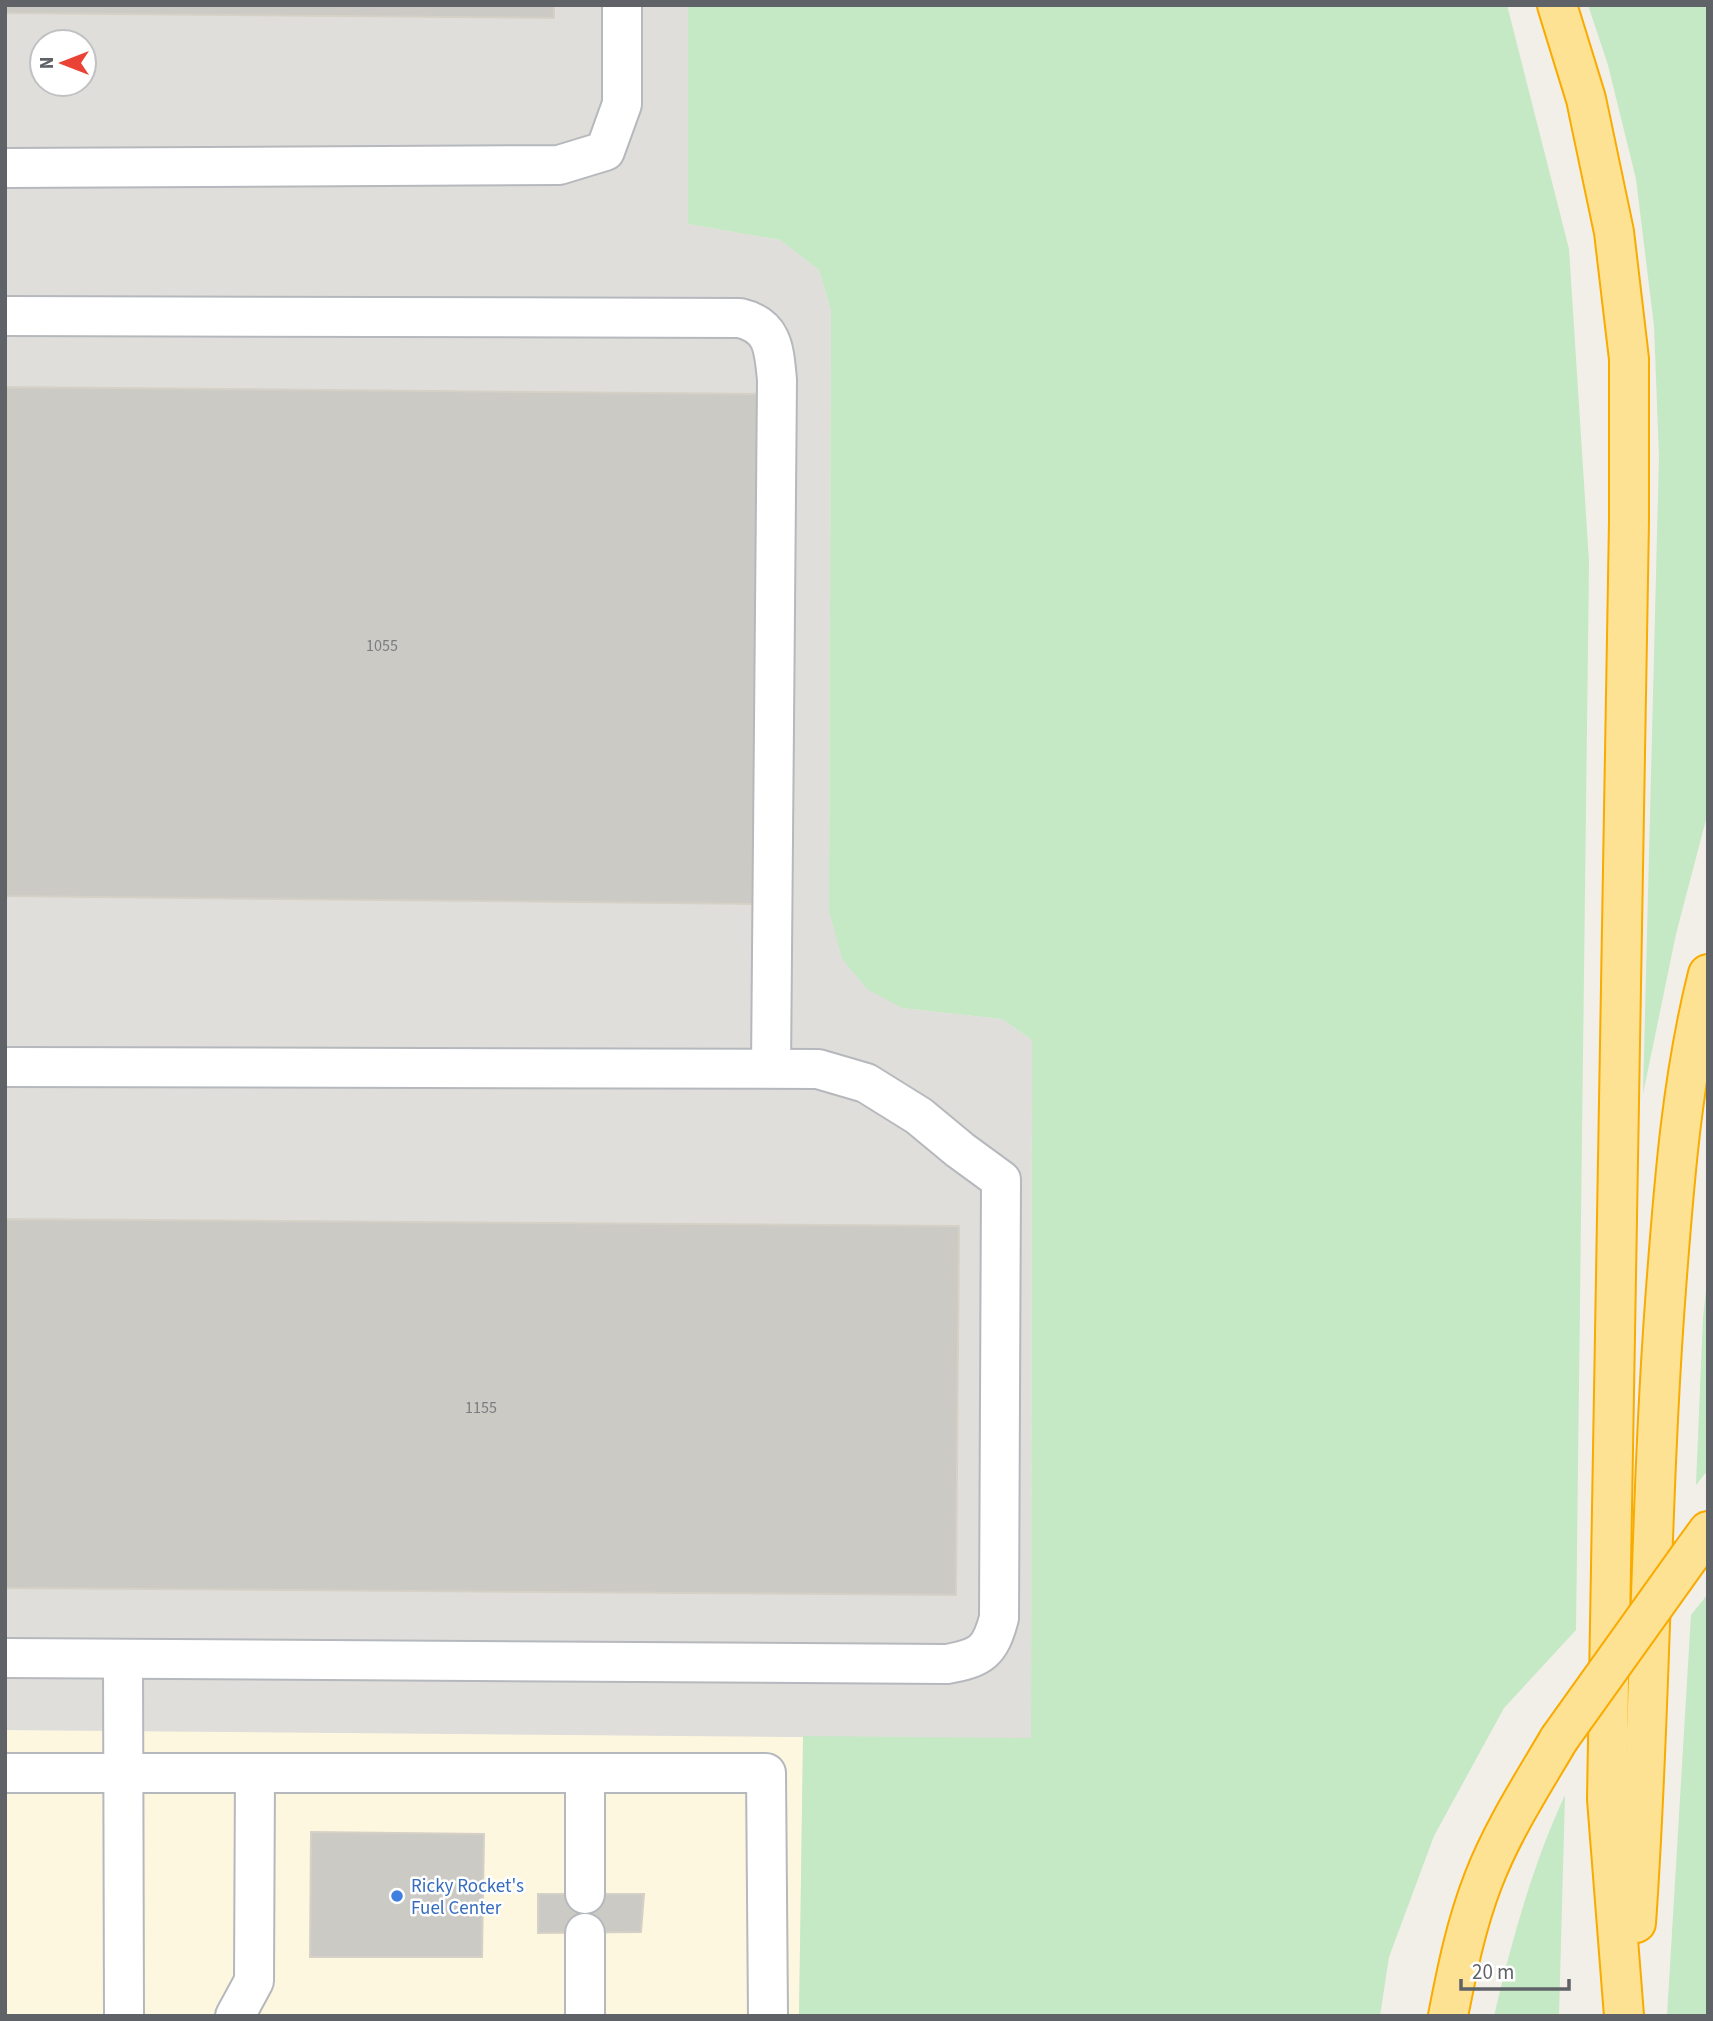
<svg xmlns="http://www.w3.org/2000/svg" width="1713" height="2021" font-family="'Source Sans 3',sans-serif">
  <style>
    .commercial { fill: #fef7e0 }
    .industrial { fill: #e0deda; fill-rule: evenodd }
    .green { fill: #c5e8c5 }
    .building { fill: #cccac5; stroke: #d6d1c6; stroke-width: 2 }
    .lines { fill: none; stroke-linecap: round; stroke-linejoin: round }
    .minor-casing { stroke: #b5b8bc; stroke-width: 42 }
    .highway-casing { stroke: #f9ab00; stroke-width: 42 }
    .minor { stroke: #fff; stroke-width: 38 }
    .highway { stroke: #fde293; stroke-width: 38 }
    .highway-bridge-casing { stroke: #f9ab00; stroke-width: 42; stroke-linecap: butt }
    .highway-bridge { stroke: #fde293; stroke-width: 38 }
    .shop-dot { fill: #3f7fe0; stroke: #fff; stroke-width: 2.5 }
    .labels { text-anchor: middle; stroke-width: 5; stroke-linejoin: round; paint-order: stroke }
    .number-label { font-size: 16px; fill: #7a7d7f }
    .shop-label { font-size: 19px; fill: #366cbe; stroke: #fff; text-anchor: start }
  </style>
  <rect width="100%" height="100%" fill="#f1efe8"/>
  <path class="commercial" d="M5,1730l798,6 -4,280h-794z"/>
  <path class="industrial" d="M5,5h683v219l92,16 39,30 12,41 -2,599 13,48 60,50 100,11 30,21 -1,699 -1026,-9zM42,42h42v42h-42z"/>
  <g class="green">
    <path d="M688,5h819l62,244 20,313 -13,1068 -72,78 -70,128 -45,121 -9,59h-581l4,-280 228,2 1,-698 -30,-21 -100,-11 -35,-19 -25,-30 -13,-48 2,-600 -12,-41 -39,-30 -92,-16z"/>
    <path d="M1588,5h120v807l-32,122 -33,160 16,-638 -5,-130 -18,-147 -28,-114z"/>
    <path d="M1708,1271v199l-12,15 7,-167z"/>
    <path d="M1708,1594v422h-41l24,-401z"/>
    <path d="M1565,1795l-6,221h-65c18,-76 38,-150 71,-221z"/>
  </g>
  <g class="building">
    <path d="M5,5h549v13l-549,-5z"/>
    <path d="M5,387l757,7 -5,510 -752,-8z"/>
    <path d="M5,1219l954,7 -3,369 -951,-7z"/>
    <path d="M311,1832l173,2 -2,123h-172z"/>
    <path d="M538,1894h106l-3,38 -103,1z"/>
  </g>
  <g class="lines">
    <defs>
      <g id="minor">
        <path d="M5,168l554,-3 46,-14 17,-47v-99"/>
        <path d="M5,316l735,2c34,8 34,32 37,62l-6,688"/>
        <path d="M5,1067l813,2 48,14 53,33 41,34 41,30 -2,438c-9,34 -18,40 -52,46l-942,-6"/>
        <path d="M123,1659l1,357"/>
        <path d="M5,1773h250l-1,208 -19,35"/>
        <path d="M255,1773h511l2,243"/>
        <path d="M585,1773v121"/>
        <path d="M585,1933v83"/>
      </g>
      <g id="highway">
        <path d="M1557,5l29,94 28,133 15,127v162l-22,1278 17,217"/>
        <path d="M1692,1553l16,-22"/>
        <path d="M1636,1923c15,-211 14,-423 30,-634 8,-106 16,-212 42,-315"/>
        <path d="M1448,2016c9,-46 18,-91 35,-135 19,-50 49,-96 76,-142"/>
      </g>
    </defs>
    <use href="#minor" class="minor-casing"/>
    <use href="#highway" class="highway-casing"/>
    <use href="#minor" class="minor"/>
    <use href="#highway" class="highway"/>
    <defs>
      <path id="highway-bridge" d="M1559,1739l133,-186"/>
    </defs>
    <use href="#highway-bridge" class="highway-bridge-casing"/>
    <use href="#highway-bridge" class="highway-bridge"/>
  </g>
  <circle class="shop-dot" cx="397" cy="1896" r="7"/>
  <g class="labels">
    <g class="number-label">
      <text x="382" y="651">1055</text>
      <text x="481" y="1413">1155</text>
    </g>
    <g class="shop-label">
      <text x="411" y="1892">Ricky Rocket's<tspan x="411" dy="22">Fuel Center</tspan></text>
    </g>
  </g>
  <rect width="1713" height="2021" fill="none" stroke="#5f6368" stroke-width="14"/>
  <g transform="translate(63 63) rotate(270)"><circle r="33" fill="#ffffff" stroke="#bfc1c3" stroke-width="2"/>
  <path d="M0-5L12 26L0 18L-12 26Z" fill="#ea4335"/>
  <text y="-10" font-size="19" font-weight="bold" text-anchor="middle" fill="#5f6368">N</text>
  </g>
  <path d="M1461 1979v10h108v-10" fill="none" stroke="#5f6368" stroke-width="3.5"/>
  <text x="1472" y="1979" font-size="21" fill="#5f6368" stroke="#ffffff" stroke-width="5" paint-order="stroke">20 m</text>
</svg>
